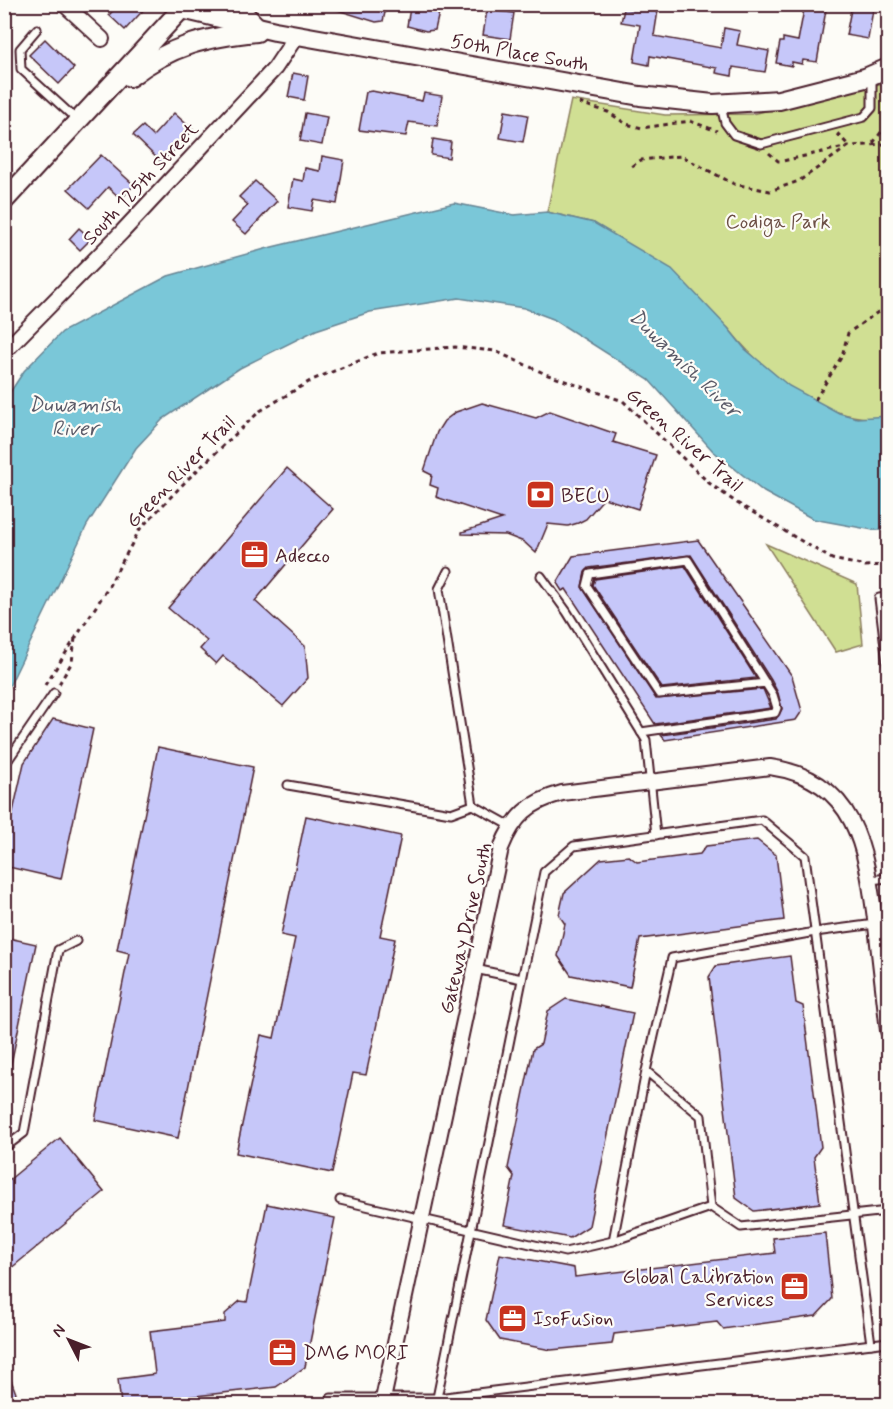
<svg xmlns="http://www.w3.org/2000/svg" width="893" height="1409" font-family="Mynerve,sans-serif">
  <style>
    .green { fill: #d0df93; stroke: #8d7f5f; stroke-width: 1.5 }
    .water { fill: #7ac7d8; stroke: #678493; stroke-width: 1.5 }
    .building { fill: #c6c7f9; stroke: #4a1f2b; stroke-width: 1.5 }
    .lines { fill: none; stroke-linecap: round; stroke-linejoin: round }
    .lane-casing { stroke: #4a1f2b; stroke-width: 11 }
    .street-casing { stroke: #4a1f2b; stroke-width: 18 }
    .secondary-casing { stroke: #4a1f2b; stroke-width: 22 }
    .path { stroke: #4a1f2b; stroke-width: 3; stroke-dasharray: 4.5 4.5; stroke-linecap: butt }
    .lane { stroke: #fdfcf7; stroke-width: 7 }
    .street { stroke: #fdfcf7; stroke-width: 14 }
    .secondary { stroke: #fdfcf7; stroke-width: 18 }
    .labels { text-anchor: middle; stroke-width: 4.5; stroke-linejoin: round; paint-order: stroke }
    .street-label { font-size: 20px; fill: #4a1f2b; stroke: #fdfcf7 }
    .park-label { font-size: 20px; fill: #6c4f45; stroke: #fdfcf7 }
    .poi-label { font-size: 20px; fill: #4a1f2b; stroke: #fdfcf7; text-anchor: start }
    .water-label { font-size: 21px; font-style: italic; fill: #5b5a68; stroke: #fdfcf7 }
  </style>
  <rect width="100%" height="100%" fill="#fdfcf7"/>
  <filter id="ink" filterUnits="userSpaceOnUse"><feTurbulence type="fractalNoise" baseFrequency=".0167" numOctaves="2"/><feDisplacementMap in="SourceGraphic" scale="12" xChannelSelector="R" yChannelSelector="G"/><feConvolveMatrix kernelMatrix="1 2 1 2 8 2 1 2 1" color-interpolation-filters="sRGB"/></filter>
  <g filter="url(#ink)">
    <g class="green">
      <path d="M888,82v334c-58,13 -126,-45 -160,-88l-134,-105 -47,-11 24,-112 94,15 88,-1z"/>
      <path d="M766,544l91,40 6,60 -27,8z"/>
    </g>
    <path class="water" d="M454,203l60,12 33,-3 47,11 78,46 56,59 17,21 44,37 50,27 18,5 31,-2v114h-15l-60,-11 -49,-27 -51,-41 -64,-71 -96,-61 -29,-11 -65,-10 -89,14 -54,18 -76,38 -77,51 -27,29 -49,77 -82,170v-295l19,-29 38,-39 106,-56 104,-29z"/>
    <g class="building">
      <path d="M119,4h30l-24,26 -16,-15z"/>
      <path d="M331,4h56l-4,17 -7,1 -45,-14z"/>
      <path d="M417,4h24l-6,26 -9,1 -19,-5 3,-18 6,2z"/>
      <path d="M633,4h26l-5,32 67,12 3,-20 16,3 -3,14 32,6 -4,21 -32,-5 -1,9 -16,-3 1,-5 -67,-12 -1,9 -15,-3 6,-37 -19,-3 3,-13 8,1z"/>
      <path d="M805,4h22l-10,58 -14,-2 -1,4 -10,-2v4l-16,-3 4,-21h3v-4l15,3z"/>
      <path d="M852,4h22l-6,35 -22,-4z"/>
      <path d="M487,10l27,3 -4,26 -27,-4z"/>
      <path d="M45,39l29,29 -15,16 -30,-29z"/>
      <path d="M293,73l15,3 -4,24 -16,-3z"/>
      <path d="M372,91l50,10 2,-8 18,3 -5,30 -28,-4 -3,14 -47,-6 7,-38z"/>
      <path d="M505,111l23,4 -5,27 -23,-4z"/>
      <path d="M174,113l19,17 -31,33 -29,-28 10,-9 10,10z"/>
      <path d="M305,113l22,4 -5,28 -22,-4z"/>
      <path d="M433,139l18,3 -2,16 -18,-3z"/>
      <path d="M101,155l33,30 -13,14 -13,-12 -19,21 -21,-19z"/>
      <path d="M322,156l22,4 -7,44 -23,-4 -2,11 -24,-4 5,-28 10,2 2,-13 15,3z"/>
      <path d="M255,181l22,20 -31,33 -14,-12 16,-17 -9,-8z"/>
      <path d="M79,228l12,11 -11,11 -11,-11z"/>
      <path d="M482,403l54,15 14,-7 66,23 -3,8 43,13 -18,54 -34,-11 -18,21 -8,4 -10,3 -20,-2 -12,29 -12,-11 -18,-7 -44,-1v-2l40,-13 -66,-22 2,-9 -8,-3 2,-10 -8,-4 13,-39 7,-11 12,-9z"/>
      <path d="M287,468l46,41 -78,92 50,45 3,32 -25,28 -60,-50 -7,8 -16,-15 7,-8 -39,-33z"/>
      <path d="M698,540l94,136 10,35 -6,9 -131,20 -4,-5 115,-16 6,-10 -4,-16 -7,-13 -80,-125 -102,13 -4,4 -3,15 74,112 107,-10 8,19 -116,16 -89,-135 -4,2 -5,-8 16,-27z"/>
      <path d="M685,566l71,112 -94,10 -69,-103 2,-6z"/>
      <path d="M53,719l40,10 -32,150 -57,-13v-52l8,2 12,-53z"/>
      <path d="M158,747l95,20 -75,371 -83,-18 34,-167 -12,-3z"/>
      <path d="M306,816l95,20 -21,100 15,3 -29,136 -13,-2 -21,100 -96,-20 25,-118 13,3 21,-100 -14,-3z"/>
      <path d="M757,840l19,15 8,65 -144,19 -10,48 -59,-12 -13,-19 7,-32 -6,-9 5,-22 37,-34 28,-3 8,6 63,-8 6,-8z"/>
      <path d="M4,937l32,7 -26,125 -6,-1z"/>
      <path d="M790,956l6,47 7,3 18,141 -7,10 6,46 -66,8 -18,-13 -27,-221 7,-11z"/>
      <path d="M566,999l67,14 -44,213 -19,12 -66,-13 10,-49 -6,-8 25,-119 8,-5 7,-33z"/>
      <path d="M60,1138l44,54 -100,82v-90z"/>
      <path d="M267,1204l68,14 -30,149 -29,20 -134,15 1,2h-22l-3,-25 37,-5 -5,-43 75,-9v-8l15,-13 7,1z"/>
      <path d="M825,1233l7,66 -16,17 -93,13 -6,-7 -103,12 -2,10 -61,6 -51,-10 -14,-20 14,-66 74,14 1,9 200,-24 -2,-15z"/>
      <path d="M6,1367l14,37h-16z"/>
    </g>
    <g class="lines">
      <defs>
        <g id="lane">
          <path d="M37,29l-17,20 1,20 57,52"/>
          <path d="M721,106l4,17 9,12 27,9 103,-27 8,-9v-30"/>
          <path d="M448,571l-9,18 34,216"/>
          <path d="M541,576l26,36 79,128 10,95"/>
          <path d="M888,597l-9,1 9,73"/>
          <path d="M641,732l134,-19 2,-5 -4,-13 -85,-135 -98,14 -3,12 72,108 107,-11"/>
          <path d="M4,766l50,-73"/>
          <path d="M288,785l163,28 22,-8 38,21"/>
          <path d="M870,880l18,-2"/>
          <path d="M875,924l-60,8 -143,26 -26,113 55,45 10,91 30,20 147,-16"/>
          <path d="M475,969l47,10"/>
          <path d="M4,1148l20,-15 34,-183 18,-9"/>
          <path d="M340,1200l225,52 48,-11 98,-34"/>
          <path d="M613,1241l33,-170"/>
          <path d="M331,1398h106l451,-56"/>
          <path d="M437,1398l107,-526 30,-26 188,-26 43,36 66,488"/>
        </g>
        <g id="street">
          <path d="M64,4l38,35"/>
          <path d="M4,352l118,-120 153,-164 22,-33"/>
          <path d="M382,1404l119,-556c13,-32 28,-46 61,-55l208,-26c89,13 96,85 106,159 4,35 8,70 12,105"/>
        </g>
        <g id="secondary">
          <path d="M235,4l21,22"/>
          <path d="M182,9l93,22 365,65 73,8 66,-4 86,-22 23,-10"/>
          <path d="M130,77c41,-32 77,-40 127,-45"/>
          <path d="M4,201l182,-197"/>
        </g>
      </defs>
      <use href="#lane" class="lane-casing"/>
      <use href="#street" class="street-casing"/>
      <use href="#secondary" class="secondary-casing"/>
      <g class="path">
        <path d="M579,103l29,9 18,12 16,4 48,-7 27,10"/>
        <path d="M873,143l15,-20"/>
        <path d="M769,153l9,8h5l66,-15 39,-2"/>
        <path d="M632,166l9,-6 40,-4 53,28 36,7 29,-10 50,-35 -12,-13"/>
        <path d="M815,400l27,-44 6,-23 40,-28"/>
        <path d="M59,684l13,-22 3,-24"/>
        <path d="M45,685l61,-94 34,-62 48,-50 72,-68 52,-31 66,-27 77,-6 40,4 53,24 75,26 86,82 28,20 95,56 33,7 23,-1"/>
      </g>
      <use href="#lane" class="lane"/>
      <use href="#street" class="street"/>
      <use href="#secondary" class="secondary"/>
    </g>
  </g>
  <defs>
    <symbol id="bank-square" viewBox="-11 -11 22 22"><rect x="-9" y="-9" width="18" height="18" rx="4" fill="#c8321e" stroke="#fdfcf7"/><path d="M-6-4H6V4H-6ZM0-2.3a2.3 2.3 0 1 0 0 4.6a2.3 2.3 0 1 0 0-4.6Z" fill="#fff"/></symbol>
    <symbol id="office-square" viewBox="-11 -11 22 22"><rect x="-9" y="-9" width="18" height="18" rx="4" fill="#c8321e" stroke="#fdfcf7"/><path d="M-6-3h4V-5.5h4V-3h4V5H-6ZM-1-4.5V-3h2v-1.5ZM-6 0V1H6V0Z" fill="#fff"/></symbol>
  </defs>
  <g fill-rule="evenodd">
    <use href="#bank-square" x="524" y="478" width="33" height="33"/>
    <use href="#office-square" x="238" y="538" width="33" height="33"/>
    <use href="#office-square" x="778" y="1270" width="33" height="33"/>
    <use href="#office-square" x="496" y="1302" width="33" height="33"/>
    <use href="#office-square" x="266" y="1336" width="33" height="33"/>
  </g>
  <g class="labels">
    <g class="street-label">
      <text transform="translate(520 52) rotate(10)" y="7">50th Place South</text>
      <text transform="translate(140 183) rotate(-47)" y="7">South 125th Street</text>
      <text transform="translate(685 439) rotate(41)" y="7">Green River Trail</text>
      <text transform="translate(180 471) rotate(-46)" y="7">Green River Trail</text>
      <text transform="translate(465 928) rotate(-77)" y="7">Gateway Drive South</text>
    </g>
    <g class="park-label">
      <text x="778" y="228">Codiga Park</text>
    </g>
    <g class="poi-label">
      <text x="561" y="502">BECU</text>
      <text x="275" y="562">Adecco</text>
      <text x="774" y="1283" text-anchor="end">Global Calibration<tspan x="774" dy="23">Services</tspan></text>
      <text x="533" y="1325">IsoFusion</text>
      <text x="303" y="1359">DMG MORI</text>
    </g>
    <g class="water-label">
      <text transform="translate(685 363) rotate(44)" y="7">Duwamish River</text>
      <text x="75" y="411">Duwamish<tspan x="75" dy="24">River</tspan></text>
    </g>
  </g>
  <rect width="893" height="1409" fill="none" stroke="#fdfcf7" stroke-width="24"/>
  <rect x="12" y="12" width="869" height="1385" fill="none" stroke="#4a1f2b" stroke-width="2" filter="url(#ink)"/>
  <g transform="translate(69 1340) rotate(312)" stroke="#fdfcf7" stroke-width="4.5" paint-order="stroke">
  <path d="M0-4.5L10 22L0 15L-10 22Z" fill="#4a1f2b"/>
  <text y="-9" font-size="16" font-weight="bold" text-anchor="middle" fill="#4a1f2b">N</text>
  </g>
</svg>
